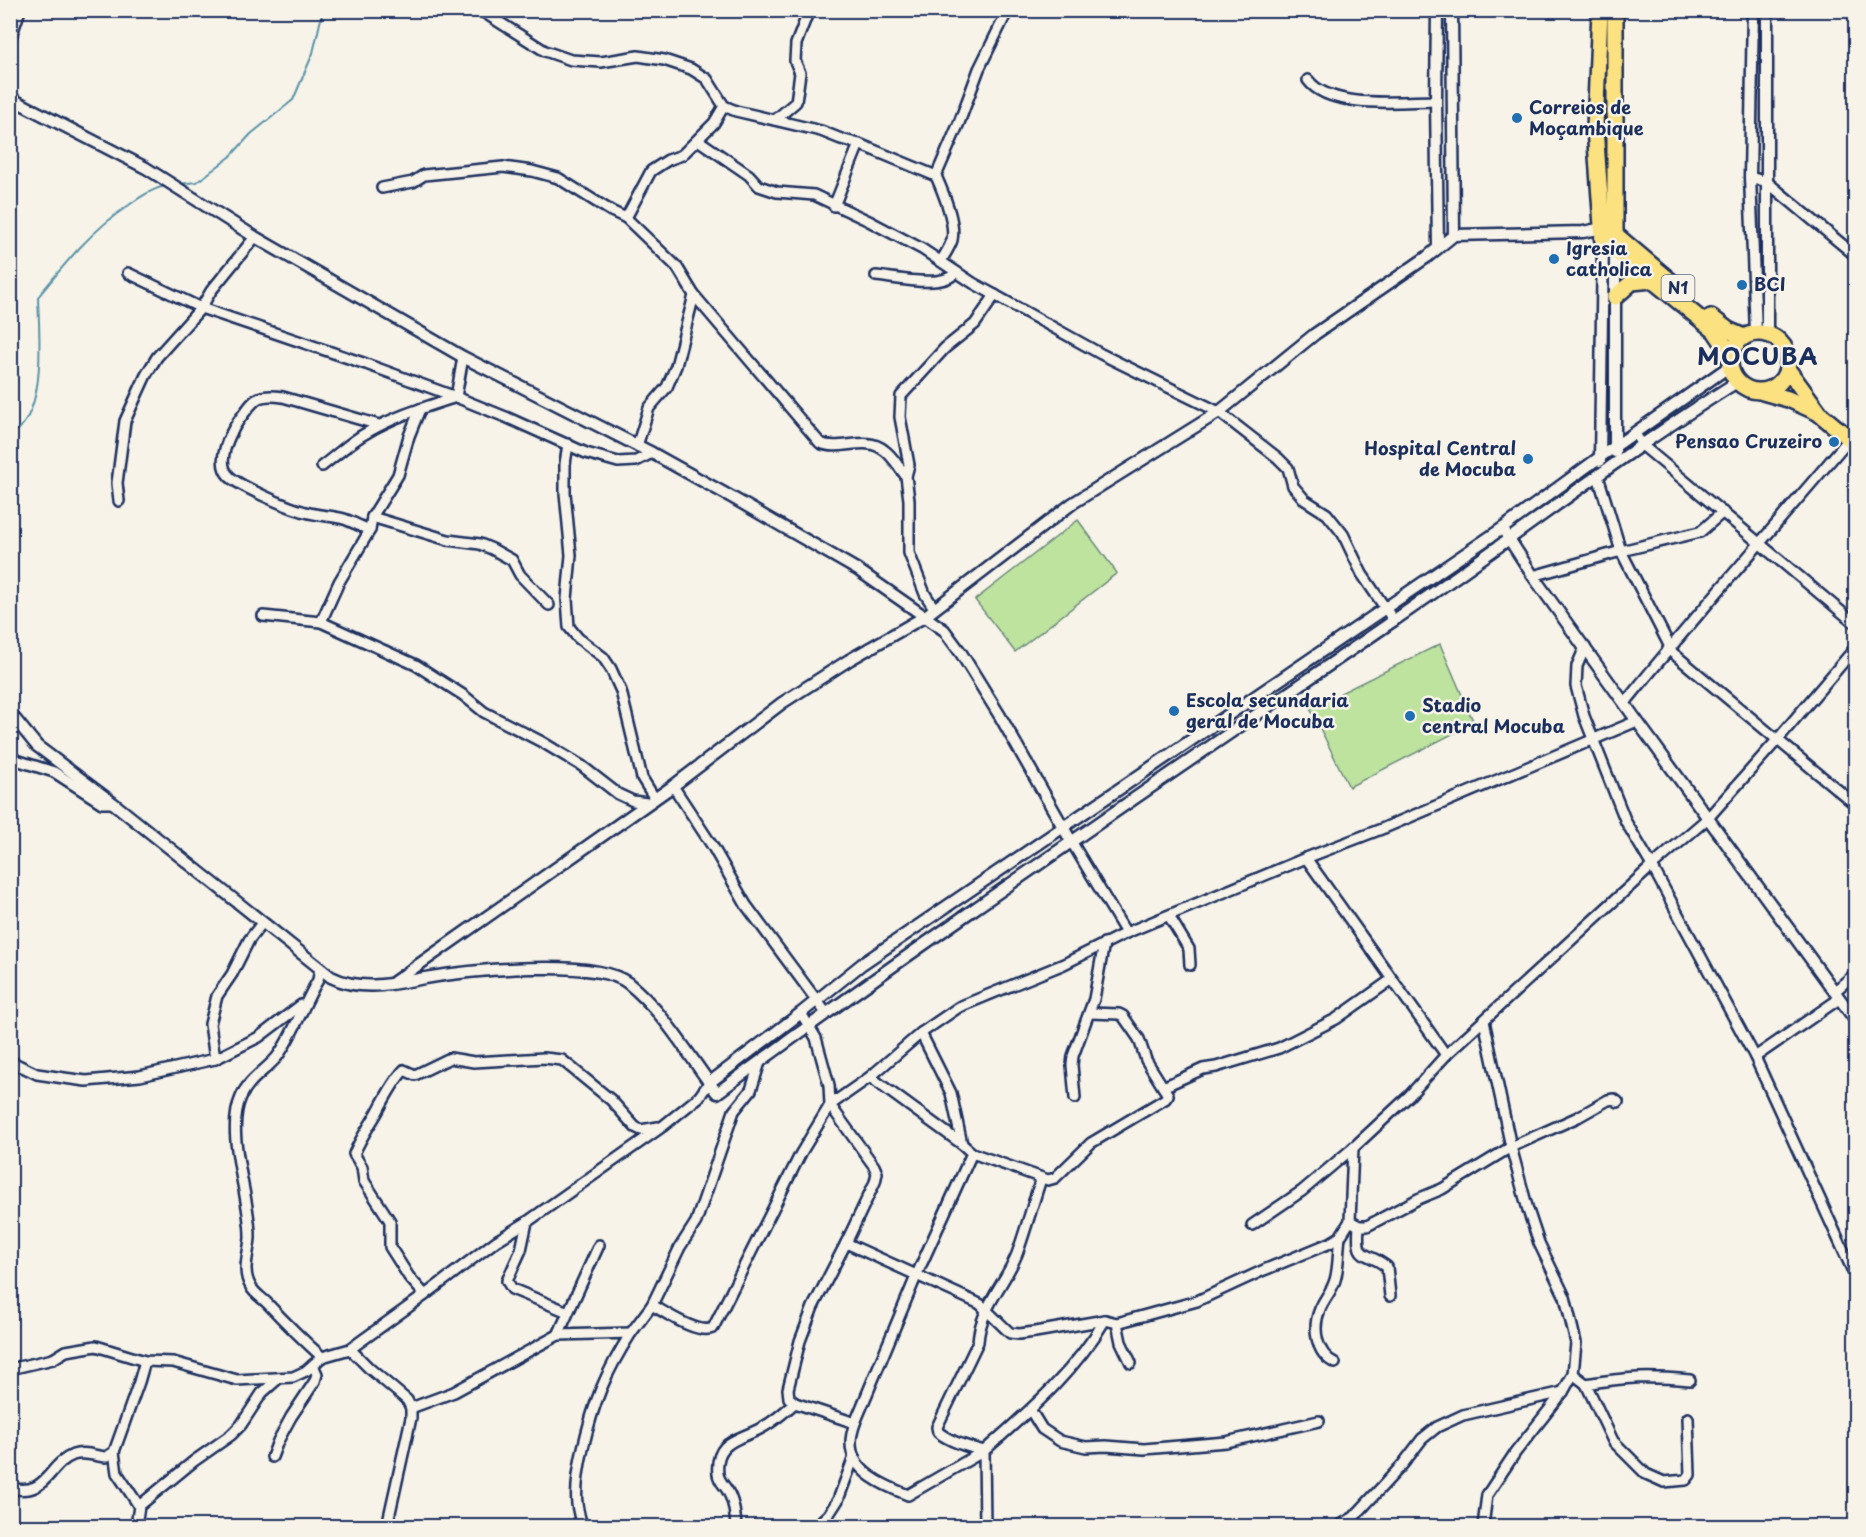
<svg xmlns="http://www.w3.org/2000/svg" width="1866" height="1537" font-family="'Playpen Sans',sans-serif">
  <style>
    .green { fill: #bde39e; stroke: #6c897e; stroke-width: 1.5 }
    .lines { fill: none; stroke-linecap: round; stroke-linejoin: round }
    .stream { stroke: #5a93aa; stroke-width: 2 }
    .minor-casing { stroke: #1b2f5e; stroke-width: 14 }
    .tertiary-casing { stroke: #1b2f5e; stroke-width: 15 }
    .trunk-casing { stroke: #1b2f5e; stroke-width: 20 }
    .minor { stroke: #f7f3e8; stroke-width: 9 }
    .tertiary { stroke: #f7f3e8; stroke-width: 10 }
    .trunk { stroke: #fbe180; stroke-width: 15 }
    .poi-dot { fill: #1f6fb2; stroke: #f7f3e8; stroke-width: 2 }
    .labels { text-anchor: middle; stroke-width: 5; stroke-linejoin: round; paint-order: stroke }
    .shield { fill: #f7f3e8; stroke: #5d6a87; stroke-width: 1.5 }
    .shield-label { font-size: 16px; font-weight: bold; fill: #1b2f5e }
    .poi-label { font-size: 18px; font-weight: bold; fill: #1b2f5e; stroke: #f7f3e8; text-anchor: start }
    .district-label { font-size: 24px; font-weight: bold; letter-spacing: 1.5px; fill: #1b2f5e; stroke: #f7f3e8 }
  </style>
  <rect width="100%" height="100%" fill="#f7f3e8"/>
  <filter id="ink" filterUnits="userSpaceOnUse"><feTurbulence type="fractalNoise" baseFrequency=".0167" numOctaves="2"/><feDisplacementMap in="SourceGraphic" scale="12" xChannelSelector="R" yChannelSelector="G"/><feConvolveMatrix kernelMatrix="1 2 1 2 8 2 1 2 1" color-interpolation-filters="sRGB"/></filter>
  <g filter="url(#ink)">
    <g class="green">
      <path d="M1078,520l39,53 -102,79 -40,-52z"/>
      <path d="M1440,644l34,79 -125,64 -39,-79z"/>
    </g>
    <g class="lines">
      <g class="stream">
        <path d="M178,184l19,-2 33,-25 21,-23 42,-34 20,-47 10,-43"/>
        <path d="M10,436c38,-21 29,-101 28,-139 28,-35 54,-67 91,-92 11,-8 24,-17 37,-19"/>
      </g>
      <defs>
        <g id="minor">
          <path d="M480,10l65,41 26,9 30,2 37,-6 26,4 27,9 16,10 17,27 12,5 85,20 20,8 18,5 -25,62"/>
          <path d="M10,40l10,-30"/>
          <path d="M1308,80c22,30 93,21 128,21"/>
          <path d="M775,120l21,-18 4,-29 -5,-12 1,-17 13,-34"/>
          <path d="M698,140l51,35 10,11 18,6 37,3 55,26 53,28 51,34 128,71 118,58 59,46 10,10 5,18 12,14 22,14 16,20 19,40 32,47"/>
          <path d="M859,144l77,32"/>
          <path d="M1750,177l17,5 89,74"/>
          <path d="M382,188l31,-6 11,-7 79,-8 29,4 26,7 53,33 15,7 25,-47 17,-11 14,-5 32,-32 10,-17"/>
          <path d="M626,218l51,49 17,28 -18,71 -9,21 -18,21 -12,38"/>
          <path d="M941,261c4,-7 9,-14 11,-21 4,-18 -9,-48 -16,-64l23,-53 20,-54 29,-59"/>
          <path d="M128,273l73,35 165,56 90,33 52,21 78,35 32,9 18,-1 16,-8"/>
          <path d="M876,276c20,2 68,13 80,-4"/>
          <path d="M694,295l126,148c20,9 46,-8 64,7 9,6 15,18 22,26"/>
          <path d="M379,425l-96,-28c-28,-4 -28,3 -44,23 -9,13 -24,42 -10,56 8,9 56,30 70,34 15,6 31,5 45,9 9,3 17,8 26,11l2,-13 26,-42 11,-39 11,-27"/>
          <path d="M1635,434l8,12 213,178"/>
          <path d="M568,444l-3,20v29l6,62 -4,44 2,28 9,11 25,19 8,12 10,22 21,87 13,21"/>
          <path d="M322,466c15,-11 29,-25 46,-34 27,-16 58,-25 88,-35l7,-40"/>
          <path d="M1598,476l23,75 49,96"/>
          <path d="M119,501l-2,-18 8,-62 21,-46 11,-18 44,-49 10,-17 44,-54"/>
          <path d="M372,517l76,23 32,4 12,5 20,11 8,15 29,30"/>
          <path d="M1533,576l88,-25 79,-19 23,-20"/>
          <path d="M934,608l-9,-14 -16,-41v-53l-3,-24 3,-11 -9,-48 1,-21 44,-48 30,-24 20,-29"/>
          <path d="M263,616l58,6 95,43 47,30 21,17 58,30 40,24 36,28 15,7 14,2"/>
          <path d="M321,622l18,-40 31,-52"/>
          <path d="M1585,647l-8,19 -1,20 8,30 42,106 26,44 103,191 101,221"/>
          <path d="M1668,649l188,156"/>
          <path d="M1625,703c72,-90 150,-176 224,-264"/>
          <path d="M10,758l44,14 48,31h11"/>
          <path d="M673,786l40,61 33,58 80,108"/>
          <path d="M1071,841l55,92"/>
          <path d="M1306,858l140,197"/>
          <path d="M1169,916l20,33 1,16"/>
          <path d="M320,968l-2,12c-15,25 -24,54 -41,77 -12,14 -29,23 -36,40 -17,38 10,100 9,141 -1,16 -9,33 1,49 3,6 11,11 16,16 18,19 36,37 55,54"/>
          <path d="M1835,991l21,-18"/>
          <path d="M921,1033l-51,44 -40,28 44,61 3,7 -2,9 -29,61 134,61 30,29 9,1 16,-2 70,-12"/>
          <path d="M1755,1057l84,-58"/>
          <path d="M215,1059l-5,-35 7,-28 15,-22 17,-34 13,-17"/>
          <path d="M10,1061l27,13 27,4 22,3 54,-5 75,-17 44,-22 42,-32"/>
          <path d="M870,1077l92,67"/>
          <path d="M1163,1087l40,-18 13,-2 63,-19 57,-29 55,-39"/>
          <path d="M1075,1098l-3,-33 1,-9 21,-57 10,-56"/>
          <path d="M1353,1148l-3,73 9,5h8l51,-27 24,-10 69,-42 67,-30 30,-17 6,-1 4,3"/>
          <path d="M972,1153l76,27 7,-2 36,-35 74,-44 3,-4 -22,-35 -7,-21 -16,-23 -4,-2 -29,-1"/>
          <path d="M1041,1179c-8,24 -15,50 -24,75 -12,30 -37,54 -39,88l-41,85 1,5c12,10 31,15 46,19 45,-40 90,-78 121,-131l12,3 4,19 10,21"/>
          <path d="M527,1222l-6,28 -14,31 5,8 56,23"/>
          <path d="M1252,1225l50,-34 51,-43 56,-52 37,-41 206,-189 56,-48 70,-79 78,-92"/>
          <path d="M1359,1226c-3,37 6,23 28,41l3,29"/>
          <path d="M846,1243l-33,64 -13,34 -12,48 1,9 6,5 60,20"/>
          <path d="M425,1295l-16,-18 -19,-30v-26l-26,-40 -2,-14 -8,-13c7,-17 15,-27 24,-43 8,-15 15,-29 26,-41l11,5 35,-17 24,4 70,-4 18,2 49,40 24,27 6,3 17,-3"/>
          <path d="M652,1305c14,8 46,30 61,23l88,-175 29,-48 -1,-20 -13,-47 -15,-25"/>
          <path d="M1117,1323l80,-22 67,-31 66,-27 10,-6 10,-16"/>
          <path d="M631,1333l21,-28 28,-58 16,-25 38,-111 17,-21 9,-28"/>
          <path d="M558,1335l41,-90"/>
          <path d="M350,1349l19,19 38,32 4,8v10l-24,108"/>
          <path d="M1335,1363c-19,-9 -23,-35 -15,-54 4,-10 12,-18 15,-29 4,-13 3,-29 5,-43"/>
          <path d="M10,1369l43,-10 13,-8 30,-5 49,15 28,1 64,18 56,-3 13,-6 16,-14 28,-8 75,-54 71,-54 31,-19 136,-96 36,-29 10,-14"/>
          <path d="M1573,1374l13,10c40,-7 64,-8 104,-4"/>
          <path d="M1586,1384l27,57 33,33 18,8 22,-2 4,-5 -2,-57"/>
          <path d="M411,1408l43,-16 104,-57 73,-2c-26,41 -37,68 -48,115 -4,18 -8,38 -6,56 1,7 3,15 5,22"/>
          <path d="M1031,1411l11,18 18,12 26,6 20,-1 38,3 82,-7 93,-21"/>
          <path d="M114,1452l3,21 22,33"/>
          <path d="M272,1457l6,-16 13,-24 24,-36 2,-7 -4,-9"/>
          <path d="M10,1488c38,9 37,-23 63,-33 11,-4 22,1 33,2l8,-5 25,-70 6,-21"/>
          <path d="M136,1526l3,-20 55,-45 37,-26 10,-10 21,-32 17,-15"/>
          <path d="M736,1526c-1,-12 -2,-25 -9,-36 -3,-5 -8,-9 -9,-16 -4,-36 25,-34 47,-48 11,-6 20,-15 30,-23"/>
          <path d="M816,1526l13,-12 9,-14 16,-43"/>
          <path d="M985,1526l-1,-75 -76,44c-23,-9 -58,-23 -57,-53 0,-7 2,-13 4,-19l62,-149 55,-121 -10,-9 -11,-51 -30,-60 38,-26 105,-43 62,-31 180,-75 78,-30 253,-107"/>
          <path d="M1339,1526l15,-9 49,-53 19,-25 15,-12 26,-12 100,-23"/>
          <path d="M1483,1526l4,-31 28,-42 48,-61 10,-18 3,-31 -11,-46 -26,-54 -11,-33 -17,-63 -27,-126"/>
        </g>
        <g id="tertiary">
          <path d="M1437,10l-1,91 2,146"/>
          <path d="M1452,10l2,225"/>
          <path d="M1753,10l-3,167 6,156"/>
          <path d="M10,98l136,70 109,69 208,120 189,96 81,45 125,72 86,60 17,23 39,63 71,125"/>
          <path d="M1767,334v-324"/>
          <path d="M1615,452v-203"/>
          <path d="M1600,461l3,-221 -3,-1"/>
          <path d="M1506,534l27,42 104,145 219,300"/>
          <path d="M10,713l27,33 76,57 218,174c30,15 62,7 94,1 42,-7 170,-21 203,5 37,30 61,73 89,110 221,-163 450,-316 676,-472 115,-79 226,-165 344,-239"/>
          <path d="M394,982l279,-196 109,-83 67,-43 75,-43 149,-114 146,-91 96,-78 112,-77 27,-22 129,-3 20,-4"/>
          <path d="M709,1083l92,-70 61,-49 641,-436 97,-71 130,-91"/>
        </g>
        <g id="trunk">
          <path d="M1600,10l-5,118 8,112 112,91 16,24"/>
          <path d="M1615,10v239"/>
          <path d="M1611,231l64,54"/>
          <path d="M1615,297l17,-15 20,-2"/>
          <path d="M1711,317l17,13 16,7"/>
          <circle cx="1759" cy="362" r="29"/>
          <path d="M1788,370l33,45 35,29"/>
          <path d="M1763,392l25,7 31,14"/>
        </g>
      </defs>
      <use href="#minor" class="minor-casing"/>
      <use href="#tertiary" class="tertiary-casing"/>
      <use href="#trunk" class="trunk-casing"/>
      <use href="#minor" class="minor"/>
      <use href="#tertiary" class="tertiary"/>
      <use href="#trunk" class="trunk"/>
    </g>
  </g>
  <g class="poi-dot">
    <circle cx="1517" cy="118" r="6"/>
    <circle cx="1554" cy="259" r="6"/>
    <circle cx="1742" cy="285" r="6"/>
    <circle cx="1834" cy="442" r="6"/>
    <circle cx="1528" cy="459" r="6"/>
    <circle cx="1174" cy="711" r="6"/>
    <circle cx="1410" cy="716" r="6"/>
  </g>
  <g class="labels">
    <rect class="shield" x="1661.5" y="275" width="33" height="26" rx="4.5"/>
    <g class="shield-label">
      <text x="1678" y="294">N1</text>
    </g>
    <g class="poi-label">
      <text x="1529" y="114">Correios de<tspan x="1529" dy="21">Moçambique</tspan></text>
      <text x="1566" y="255">Igresia<tspan x="1566" dy="21">catholica</tspan></text>
      <text x="1754" y="291">BCI</text>
      <text x="1822" y="448" text-anchor="end">Pensao Cruzeiro</text>
      <text x="1516" y="455" text-anchor="end">Hospital Central<tspan x="1516" dy="21">de Mocuba</tspan></text>
      <text x="1186" y="707">Escola secundaria<tspan x="1186" dy="21">geral de Mocuba</tspan></text>
      <text x="1422" y="712">Stadio<tspan x="1422" dy="21">central Mocuba</tspan></text>
    </g>
    <g class="district-label">
      <text x="1758" y="365">MOCUBA</text>
    </g>
  </g>
  <rect width="1866" height="1537" fill="none" stroke="#f7f3e8" stroke-width="36"/>
  <rect x="18" y="18" width="1830" height="1501" fill="none" stroke="#1b2f5e" stroke-width="2" filter="url(#ink)"/>
</svg>
